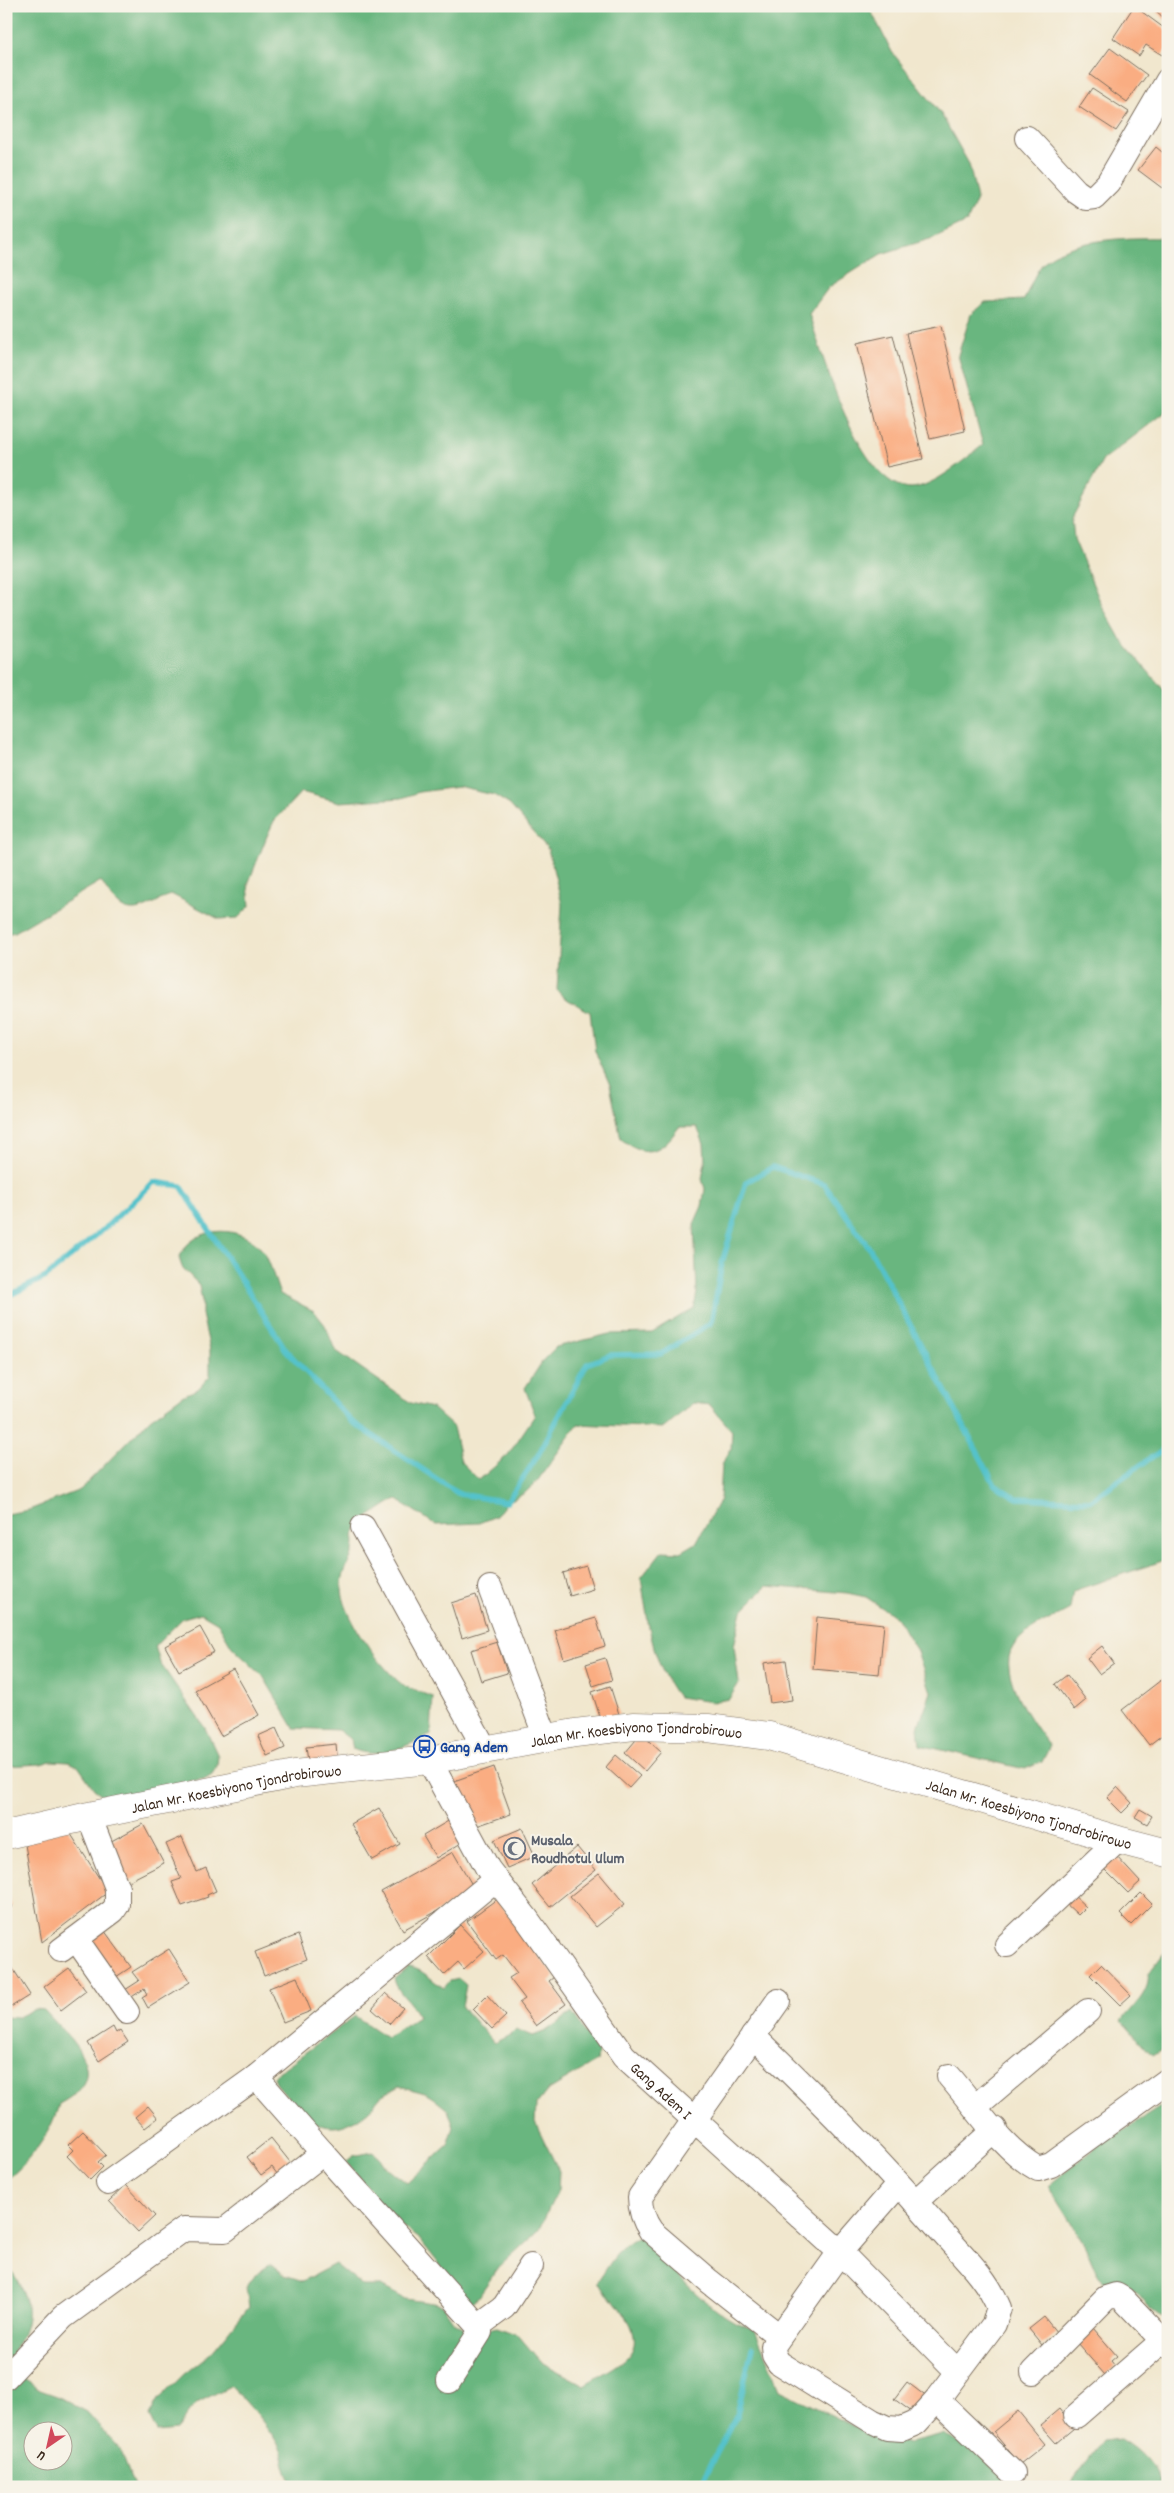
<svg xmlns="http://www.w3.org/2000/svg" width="1174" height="2493" font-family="Dekko,sans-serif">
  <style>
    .forest { fill: #69b67f; stroke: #52704e; fill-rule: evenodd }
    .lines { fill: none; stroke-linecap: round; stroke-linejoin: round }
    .stream { stroke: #55c2cb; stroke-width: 5.5 }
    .building { fill: #faad82 }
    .minor-casing { stroke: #7b6c5c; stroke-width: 26 }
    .major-casing { stroke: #7b6c5c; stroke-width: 29 }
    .minor { stroke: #fff; stroke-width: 24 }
    .major { stroke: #fff; stroke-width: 28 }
    .labels { text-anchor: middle; stroke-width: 4; stroke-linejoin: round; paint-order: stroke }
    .street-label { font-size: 16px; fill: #3b2a1e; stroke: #f7f3e8 }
    .transit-label { font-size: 16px; font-weight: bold; fill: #164399; stroke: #f7f3e8; text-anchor: start }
    .worship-label { font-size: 16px; font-weight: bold; fill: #5b616d; stroke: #f7f3e8; text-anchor: start }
  </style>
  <rect width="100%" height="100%" fill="#f7f3e8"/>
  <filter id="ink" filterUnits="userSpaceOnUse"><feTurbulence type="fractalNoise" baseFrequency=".02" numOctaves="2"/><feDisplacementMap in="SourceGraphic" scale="10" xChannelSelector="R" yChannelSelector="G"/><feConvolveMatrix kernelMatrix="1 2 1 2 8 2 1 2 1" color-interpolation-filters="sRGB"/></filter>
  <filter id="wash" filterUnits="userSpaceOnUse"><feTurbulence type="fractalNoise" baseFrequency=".0096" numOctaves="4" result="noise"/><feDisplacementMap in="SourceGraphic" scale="20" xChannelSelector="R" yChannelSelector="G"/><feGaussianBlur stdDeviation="1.12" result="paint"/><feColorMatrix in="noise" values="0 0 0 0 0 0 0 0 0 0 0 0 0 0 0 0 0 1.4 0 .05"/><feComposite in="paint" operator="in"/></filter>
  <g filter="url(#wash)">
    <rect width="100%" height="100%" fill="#f1e7ce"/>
    <g class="forest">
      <path d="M6,6h850l14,3 22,43 49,62 28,50 8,35 -10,23 -34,16 -52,16 -52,33 -20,27c13,40 51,175 102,174 23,-1 54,-29 72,-43l-25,-90 13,-41 14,-12 39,-2c7,-15 13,-36 29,-45 30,-17 81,-18 115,-17v169l-5,7 -60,46 -31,58 2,21 28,67 18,32 48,57v864l-95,32 -3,18c-17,10 -46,20 -57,38 -17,24 20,80 37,99l-8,16 -17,7 -105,-24 -2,-18 13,-35 -14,-41 -21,-34 -30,-20 -19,-4 -80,-7 -25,25 -8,35 5,37 -10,16 -17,3 -34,-5c-27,-35 -30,-77 -37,-119l21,-27 19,1 15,-9 24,-44 2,-35 9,-15 1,-18 -22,-26 -17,-2 -29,25 -86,-4 -40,56 -13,13 -18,9 -11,14 -17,7 -43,2 -40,-26 -37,24 -6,13c5,18 -11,31 -11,50 -1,28 36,77 56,95 8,8 25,12 35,16l-2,38c-24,10 -53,26 -78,14l-2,-9 -13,-10 -44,-2 -31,-52 -31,-29 -14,-24 -17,-10 -18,5 -28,28 5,17 45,65 13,28 -1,10 -5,8 -8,5 -36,5 -47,13 -20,-3 -7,-5 -16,-23 -9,-4 -18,-1 -10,3 -35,2v-252l23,-4 51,-20 70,-71 32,-23 16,-7 12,-13v-26l-8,-36v-13l-3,-16 -17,-18 -3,-9c2,-4 5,-9 8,-13 21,-21 58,-17 76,6 8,11 11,29 17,43l34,17 11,14 10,25 76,53 21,5 21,19 8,35 18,18 29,-25 27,-40 -10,-27 19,-29 12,-12 53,-13 43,-1 42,-25 3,-16 -3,-68 8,-18 3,-17 -3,-10 3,-17 -1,-18 -7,-17h-18c-18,26 -32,32 -58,12l-11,-54 -15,-34 -5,-39 -27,-15 -6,-7 5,-86 -14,-55 -38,-44 -16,-10 -36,-8 -39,5 -17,6 -62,4 -39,-10 -27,29 -7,15 -19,48 2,22 -12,12 -19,1 -48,-25c-36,20 -47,27 -70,-13l-86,51 -9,2z"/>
      <path d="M1168,1948v97l-16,10 -30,-34c10,-14 29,-29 26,-47z"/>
      <path d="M408,1967c14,1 24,14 36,21l6,-7 9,-2 7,6 -4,22 32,36 16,-8 6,-6 17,7 13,-5 26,-18 26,39 -1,9 -50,30 -11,14 -1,17 24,49 -1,19 -20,41 -39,36 -22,31 -7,5 -50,-63 -21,-16 -53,-62 7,-6 20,-4 7,6 5,8 22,17 41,-38 6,-18 -6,-17 -15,-12 -8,-5 -26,-7c-6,4 -16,7 -20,12 -4,4 -6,9 -10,12 -45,38 -65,5 -94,-28l-2,-6 82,-60 31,21 32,-20c-5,-15 -20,-22 -24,-38z"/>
      <path d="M35,2009l9,1c28,31 71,65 15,94 -8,29 -29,58 -53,76v-163l10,1z"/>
      <path d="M1168,2102v212l-6,4 -14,-11 -11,-14 -8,-5 -26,-8 -6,-6 -12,-28 -37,-60 55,-45 11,-4z"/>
      <path d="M644,2236c23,29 54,64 86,83 7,5 17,7 25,11l25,60 76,37 54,15 33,-8 21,10 55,43h-722c-13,-11 -11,-25 -17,-39 -8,-17 -36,-50 -50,-62l-33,17 -21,27 -19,2 -8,-16 8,-15 26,-26 29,-23 37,-45 -3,-19 10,-14 15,-10 14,11 18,6 32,-17 27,22h19l24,13 28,4 10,3 10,15 16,10h9l19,-4 21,8 23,27 43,23c12,-8 36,-19 45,-30 19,-24 -17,-56 -32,-72 11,-16 26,-45 47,-47z"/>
      <path d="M6,2267c9,6 11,13 16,23 13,27 0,49 -16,73z"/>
      <path d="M6,2367l34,23 17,6 30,16 34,39 14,36h-129zM32,2430h30v30h-30z"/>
      <path d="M1120,2439c19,11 34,26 41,48h-93l34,-46z"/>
    </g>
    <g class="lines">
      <g class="stream">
        <path d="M6,1297l40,-20 59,-49 49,-46 27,4 105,164 65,71 108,73 48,8 30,-45 50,-93 23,-9 51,-1 50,-31 11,-60 24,-81 27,-15 51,17 46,65 125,236 22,13 72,3 79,-55"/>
        <path d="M699,2487l38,-72 15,-68"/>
      </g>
    </g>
    <g id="blocks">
      <g class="building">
        <path d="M1134,6l34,25v17l-6,7 -16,-10 -7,11 -26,-18z"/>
        <path d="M1151,6h17v16z"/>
        <path d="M1110,48l37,27 -20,27 -37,-27z"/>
        <path d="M1092,88l37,24 -13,19 -37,-24z"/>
        <path d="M1156,147l12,10v24l-6,7 -24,-18z"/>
        <path d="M941,326l24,105 -35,8 -24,-106z"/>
        <path d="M893,335l30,124 -36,8 -30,-124z"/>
        <path d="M586,1566l7,23 -23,7 -7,-23z"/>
        <path d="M476,1595l11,35 -25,8 -11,-35z"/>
        <path d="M817,1617l67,7 -5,51 -66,-6z"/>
        <path d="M596,1618l9,28 -41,13 -9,-29z"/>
        <path d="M200,1627l14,25 -35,19 -14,-25z"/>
        <path d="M497,1642l10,31 -26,8 -10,-31z"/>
        <path d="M1102,1646l12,17 -15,11 -12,-16z"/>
        <path d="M605,1658l7,22 -19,6 -7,-22z"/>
        <path d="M786,1660l6,40 -22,3 -6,-40z"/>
        <path d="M233,1669l26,46 -38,21 -26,-46z"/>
        <path d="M1067,1675l19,25 -12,10 -19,-26z"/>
        <path d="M1165,1677l3,4v53l-2,-2 -17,13 -27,-35z"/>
        <path d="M610,1686l9,28 -18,6 -9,-28z"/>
        <path d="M276,1728l9,20 -18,8 -9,-20z"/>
        <path d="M641,1734l20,18 -16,19 -20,-18z"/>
        <path d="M336,1744l2,21 -29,3 -3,-21z"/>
        <path d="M616,1755l24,21 -11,12 -23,-21z"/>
        <path d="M494,1767l17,47 -43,15 -17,-47z"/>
        <path d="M1117,1787l15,16 -10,10 -15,-15z"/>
        <path d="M379,1808l21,36 -28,16 -21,-36z"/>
        <path d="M1140,1809l12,7 -5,8 -12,-7z"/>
        <path d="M455,1817l13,22 -32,19 -13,-22z"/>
        <path d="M143,1824l21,39 -41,21 -21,-38z"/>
        <path d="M67,1828l41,64 -66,50 -18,-103z"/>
        <path d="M522,1828l13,28 -28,12 -13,-28z"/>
        <path d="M182,1837l15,35 9,-4 10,23 -9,4 1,2 -26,9 -10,-24 9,-3 -15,-35z"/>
        <path d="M577,1847l19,23 -46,37 -18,-22z"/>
        <path d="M453,1852l22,38 -72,40 -22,-38z"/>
        <path d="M1116,1856l24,26 -12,11 -25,-25z"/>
        <path d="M599,1873l26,31 -29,23 -26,-31z"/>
        <path d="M6,1890l6,17 -6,2z"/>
        <path d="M1071,1893l15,14 -8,8 -15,-14z"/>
        <path d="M1141,1893l11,11 -21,21 -11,-11z"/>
        <path d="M497,1899l57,78 -5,4 17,23 -30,22 -17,-23 6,-4 -16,-21 8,-5 -14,-18 -7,5 -29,-39z"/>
        <path d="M460,1925l24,26 -20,18 -6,-7 -14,13 -16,-18z"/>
        <path d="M104,1930l27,37 -18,12 -27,-36z"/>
        <path d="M298,1935l9,24 -43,17 -9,-24z"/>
        <path d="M169,1949l21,33 -42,26 -6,-11 5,-3 -3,-5 -14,9 -5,-8 14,-9 -7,-9z"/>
        <path d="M8,1961l22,34 -24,15v-48z"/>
        <path d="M1101,1964l30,31 -11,10 -30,-30z"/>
        <path d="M69,1968l17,23 -25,19 -17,-23z"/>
        <path d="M297,1977l14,34 -28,11 -14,-34z"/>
        <path d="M386,1993l17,15 -14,16 -17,-15z"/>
        <path d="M487,1995l19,21 -14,13 -19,-20z"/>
        <path d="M113,2027l3,6 4,-3 8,12 -29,19 -11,-18z"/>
        <path d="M148,2106l10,12 -13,10 -10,-11z"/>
        <path d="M83,2131l23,24 -8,7 5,5 -13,13 -23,-24 6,-6 -5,-5z"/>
        <path d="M271,2138l23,29 -14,11 -8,-11 -11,8 -14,-18z"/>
        <path d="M126,2185l29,31 -17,16 -29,-31z"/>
        <path d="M1044,2317l13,16 -15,12 -13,-16z"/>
        <path d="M1093,2328l24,28 -6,5 4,5 -10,9 -28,-32z"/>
        <path d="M907,2382l21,16 -12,17 -22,-16z"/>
        <path d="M1059,2409l15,19 -18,15 -16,-18z"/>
        <path d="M1018,2411l27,33 -25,20 -27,-32z"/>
      </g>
    </g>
  </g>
  <g filter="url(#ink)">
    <use href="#blocks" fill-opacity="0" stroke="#7b6c5c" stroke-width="1"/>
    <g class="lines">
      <defs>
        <g id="minor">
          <path d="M1027,138l49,53 10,7 8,-1 14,-14 60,-103"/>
          <path d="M363,1527l122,222"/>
          <path d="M490,1588l56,150"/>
          <path id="s1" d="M429,1760l59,109 39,50 97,137 216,196 117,119"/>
          <path d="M76,1939l51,73"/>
          <path d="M1007,1945l111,-105"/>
          <path d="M61,1950l52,-39 4,-6v-17l-28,-72"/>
          <path d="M778,2001l-138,196c0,13 4,24 11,34l58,50 70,55"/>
          <path d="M753,2036c65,62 128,126 187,194 21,24 47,47 59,78l-5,16 -57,76 -21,23 -14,6 -15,-1 -15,-7 -93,-58 -5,-8 -1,-9 67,-94 59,-68"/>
          <path d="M949,2076c27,31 53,73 89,93l13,-4 117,-85"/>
          <path d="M976,2106l112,-95"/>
          <path d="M323,2153l155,173 2,6 -31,49"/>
          <path d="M108,2183l148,-106 240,-198"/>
          <path d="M915,2202l80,-73"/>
          <path d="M478,2326l26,-19 27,-41"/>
          <path d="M1033,2372l73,-74 10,-3 7,4 45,47"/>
          <path d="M6,2377l57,-60 121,-88 41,1 98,-77 -67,-76"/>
          <path d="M937,2400l76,73"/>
          <path d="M1076,2416l92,-80"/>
        </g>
        <g id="major">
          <path id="s2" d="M6,1835l83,-19 206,-42 134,-14 146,-27 59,-7 74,2 61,8 349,104 50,13"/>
        </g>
      </defs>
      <use href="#minor" class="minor-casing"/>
      <use href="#major" class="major-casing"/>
      <use href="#minor" class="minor"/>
      <use href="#major" class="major"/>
    </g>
  </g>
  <defs>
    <symbol id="bus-ring" viewBox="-11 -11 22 22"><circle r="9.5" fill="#f7f3e8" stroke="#1a4fb4" stroke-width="1.5"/><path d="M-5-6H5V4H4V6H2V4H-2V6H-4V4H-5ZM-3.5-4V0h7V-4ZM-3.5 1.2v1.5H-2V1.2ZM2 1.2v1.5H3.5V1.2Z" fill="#1a4fb4"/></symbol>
    <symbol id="mosque-ring" viewBox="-11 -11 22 22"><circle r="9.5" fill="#f7f3e8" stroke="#6b7280" stroke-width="1.5"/><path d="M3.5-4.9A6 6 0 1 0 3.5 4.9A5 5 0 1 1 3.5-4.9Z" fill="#6b7280"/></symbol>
  </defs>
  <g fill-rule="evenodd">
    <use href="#bus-ring" x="412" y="1734" width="25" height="25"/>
    <use href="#mosque-ring" x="502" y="1836" width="25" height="25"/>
  </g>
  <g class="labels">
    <g class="street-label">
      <text dy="6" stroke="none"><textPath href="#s2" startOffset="640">Jalan Mr. Koesbiyono Tjondrobirowo</textPath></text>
      <text dy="6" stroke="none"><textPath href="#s2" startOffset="235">Jalan Mr. Koesbiyono Tjondrobirowo</textPath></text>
      <text dy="6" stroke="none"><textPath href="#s2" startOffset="1045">Jalan Mr. Koesbiyono Tjondrobirowo</textPath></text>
      <text dy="6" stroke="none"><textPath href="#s1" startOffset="406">Gang Adem I</textPath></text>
    </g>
    <g class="transit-label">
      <text x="440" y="1752">Gang Adem</text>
    </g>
    <g class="worship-label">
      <text x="531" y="1845">Musala<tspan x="531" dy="18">Roudhotul Ulum</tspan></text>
    </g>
  </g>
  <rect width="1174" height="2493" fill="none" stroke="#f7f3e8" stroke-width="25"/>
  <g transform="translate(48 2446) rotate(214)"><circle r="24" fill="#f7f3e8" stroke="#aca397"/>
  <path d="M0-4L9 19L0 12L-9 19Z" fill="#d1495b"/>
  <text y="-8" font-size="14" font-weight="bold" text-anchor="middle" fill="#3b2a1e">U</text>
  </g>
</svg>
